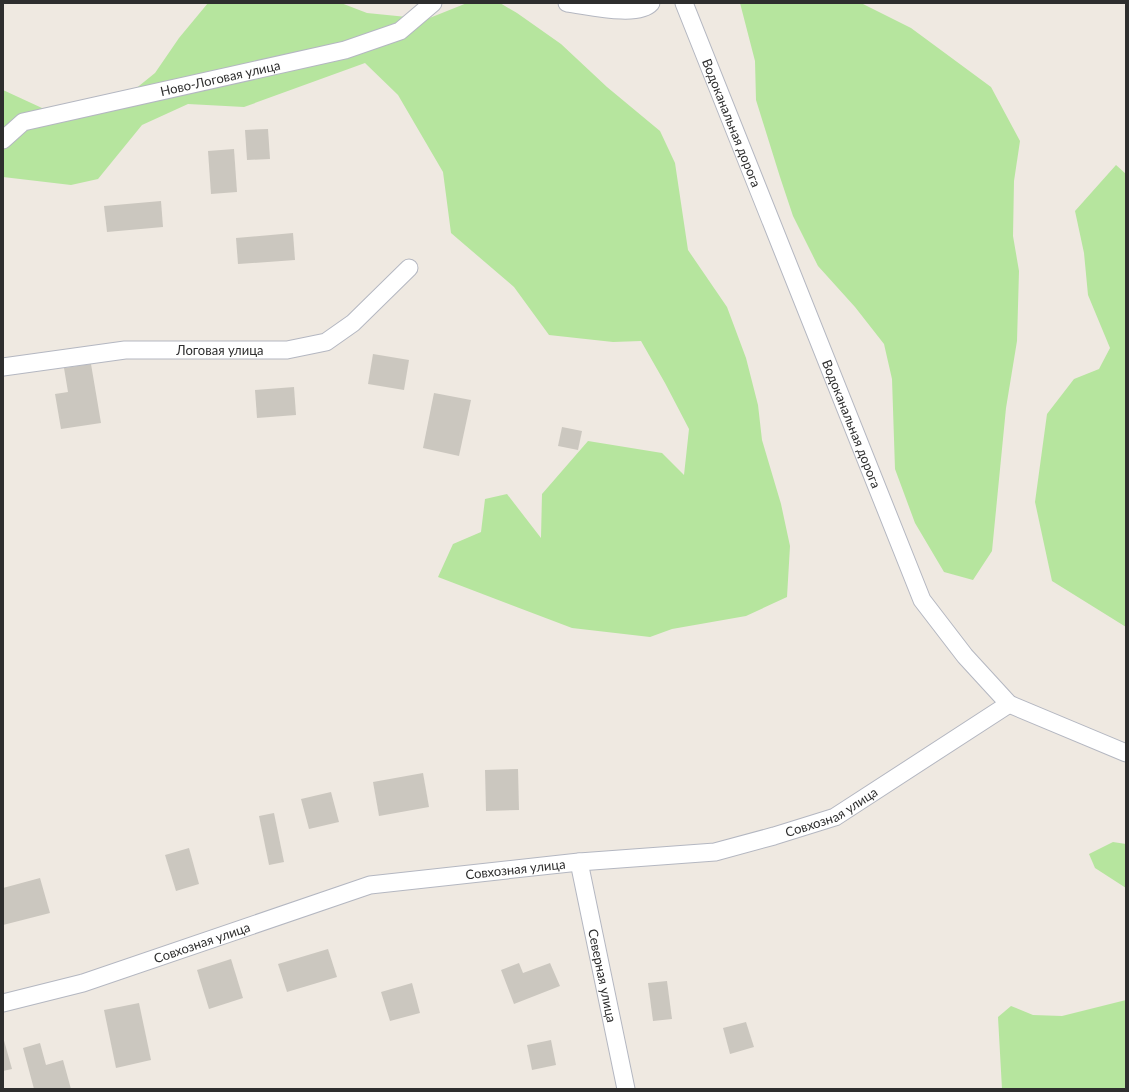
<svg xmlns="http://www.w3.org/2000/svg" width="1129" height="1092" font-family="Lato,sans-serif">
  <style>
    .green { fill: #b6e59e }
    .building { fill: #cbc7bf }
    .lines { fill: none; stroke-linecap: round; stroke-linejoin: round }
    .minor-casing { stroke: #b4b7c1; stroke-width: 19 }
    .minor { stroke: #fff; stroke-width: 17 }
    .labels { text-anchor: middle; stroke-width: 4; stroke-linejoin: round; paint-order: stroke }
    .street-label { font-size: 13px; fill: #2e2e2e; stroke: #fff }
  </style>
  <rect width="100%" height="100%" fill="#efe9e1"/>
  <g class="green">
    <path d="M208,3h133l26,10 60,6 40,-16h33l17,10 44,31 46,43 53,44 15,32 13,87 39,57 19,51 12,47 4,35 19,64 9,42 -3,51 -41,19 -74,13 -22,8 -78,-9 -134,-51 15,-33 28,-12 4,-33 22,-5 34,44 1,-44 46,-53 74,12 22,22 5,-46 -24,-46 -24,-42 -28,1 -64,-7 -35,-48 -63,-54 -8,-61 -45,-77 -33,-32 -121,44 -56,-3 -46,21 -44,54 -27,6 -68,-8v-87l39,18 71,-1 42,-34 24,-35z"/>
    <path d="M740,3h121l50,25 80,59 29,54 -6,40 -1,55 6,35 -2,70 -11,67 -14,143 -19,29 -29,-8 -29,-49 -20,-54 -3,-90 -8,-35 -29,-37 -37,-41 -25,-50 -13,-39 -24,-77 -1,-39z"/>
    <path d="M1116,165l10,9v453l-74,-46 -17,-79 12,-88 27,-35 25,-10 11,-21 -22,-53 -4,-42 -9,-42z"/>
    <path d="M1113,842l13,2v44l-31,-20 -6,-14z"/>
    <path d="M1126,1000v89h-124l-4,-72 13,-11 22,9 29,1z"/>
  </g>
  <g class="building">
    <path d="M268,129l2,30 -23,1 -2,-30z"/>
    <path d="M234,149l3,43 -26,2 -3,-43z"/>
    <path d="M161,201l2,26 -56,5 -3,-26z"/>
    <path d="M293,233l2,27 -57,4 -2,-26z"/>
    <path d="M373,354l36,6 -5,30 -36,-6z"/>
    <path d="M91,364l10,59 -40,6 -6,-35 13,-2 -4,-24z"/>
    <path d="M294,387l2,28 -39,3 -2,-28z"/>
    <path d="M434,393l37,7 -12,56 -36,-8z"/>
    <path d="M562,427l20,4 -4,19 -20,-4z"/>
    <path d="M518,769l1,41 -33,1 -1,-41z"/>
    <path d="M423,773l6,34 -50,9 -6,-34z"/>
    <path d="M331,792l8,30 -30,7 -8,-30z"/>
    <path d="M274,813l10,49 -15,3 -10,-49z"/>
    <path d="M189,848l10,36 -23,7 -11,-36z"/>
    <path d="M40,878l10,35 -47,12v-37z"/>
    <path d="M328,949l9,28 -50,15 -9,-28z"/>
    <path d="M231,959l12,39 -34,11 -12,-39z"/>
    <path d="M519,963l4,10 27,-10 10,23 -46,18 -13,-34z"/>
    <path d="M667,981l5,38 -19,2 -5,-38z"/>
    <path d="M412,983l8,30 -30,8 -9,-29z"/>
    <path d="M139,1003l12,57 -35,8 -12,-58z"/>
    <path d="M746,1022l8,25 -24,7 -7,-26z"/>
    <path d="M3,1037l9,32 -9,2z"/>
    <path d="M551,1040l5,25 -24,5 -5,-25z"/>
    <path d="M40,1043l6,22 17,-5 8,29h-37l-11,-41z"/>
  </g>
  <g class="lines">
    <defs>
      <g id="minor">
        <path d="M567,3c19,2 71,15 84,0"/>
        <path id="s1" d="M684,3l238,597 43,56 44,48 117,49"/>
        <path id="s2" d="M3,140l20,-18 322,-72 55,-19 33,-28"/>
        <path id="s3" d="M3,367l122,-17h162l39,-8 27,-19 56,-55"/>
        <path id="s4" d="M579,862l47,227"/>
        <path id="s5" d="M3,1003l80,-20 287,-98 209,-23 136,-10 59,-16 61,-19 174,-113"/>
      </g>
    </defs>
    <use href="#minor" class="minor-casing"/>
    <use href="#minor" class="minor"/>
  </g>
  <g class="labels">
    <g class="street-label">
      <text dy="5" stroke="none"><textPath href="#s2" startOffset="229">Ново-Логовая улица</textPath></text>
      <text dy="5" stroke="none"><textPath href="#s1" startOffset="129">Водоканальная дорога</textPath></text>
      <text dy="5" stroke="none"><textPath href="#s3" startOffset="218">Логовая улица</textPath></text>
      <text dy="5" stroke="none"><textPath href="#s1" startOffset="453">Водоканальная дорога</textPath></text>
      <text dy="5" stroke="none"><textPath href="#s5" startOffset="856">Совхозная улица</textPath></text>
      <text dy="5" stroke="none"><textPath href="#s5" startOffset="532">Совхозная улица</textPath></text>
      <text dy="5" stroke="none"><textPath href="#s5" startOffset="208">Совхозная улица</textPath></text>
      <text dy="5" stroke="none"><textPath href="#s4" startOffset="116">Северная улица</textPath></text>
    </g>
  </g>
  <rect width="1129" height="1092" fill="none" stroke="#2e2e2e" stroke-width="8"/>
</svg>
